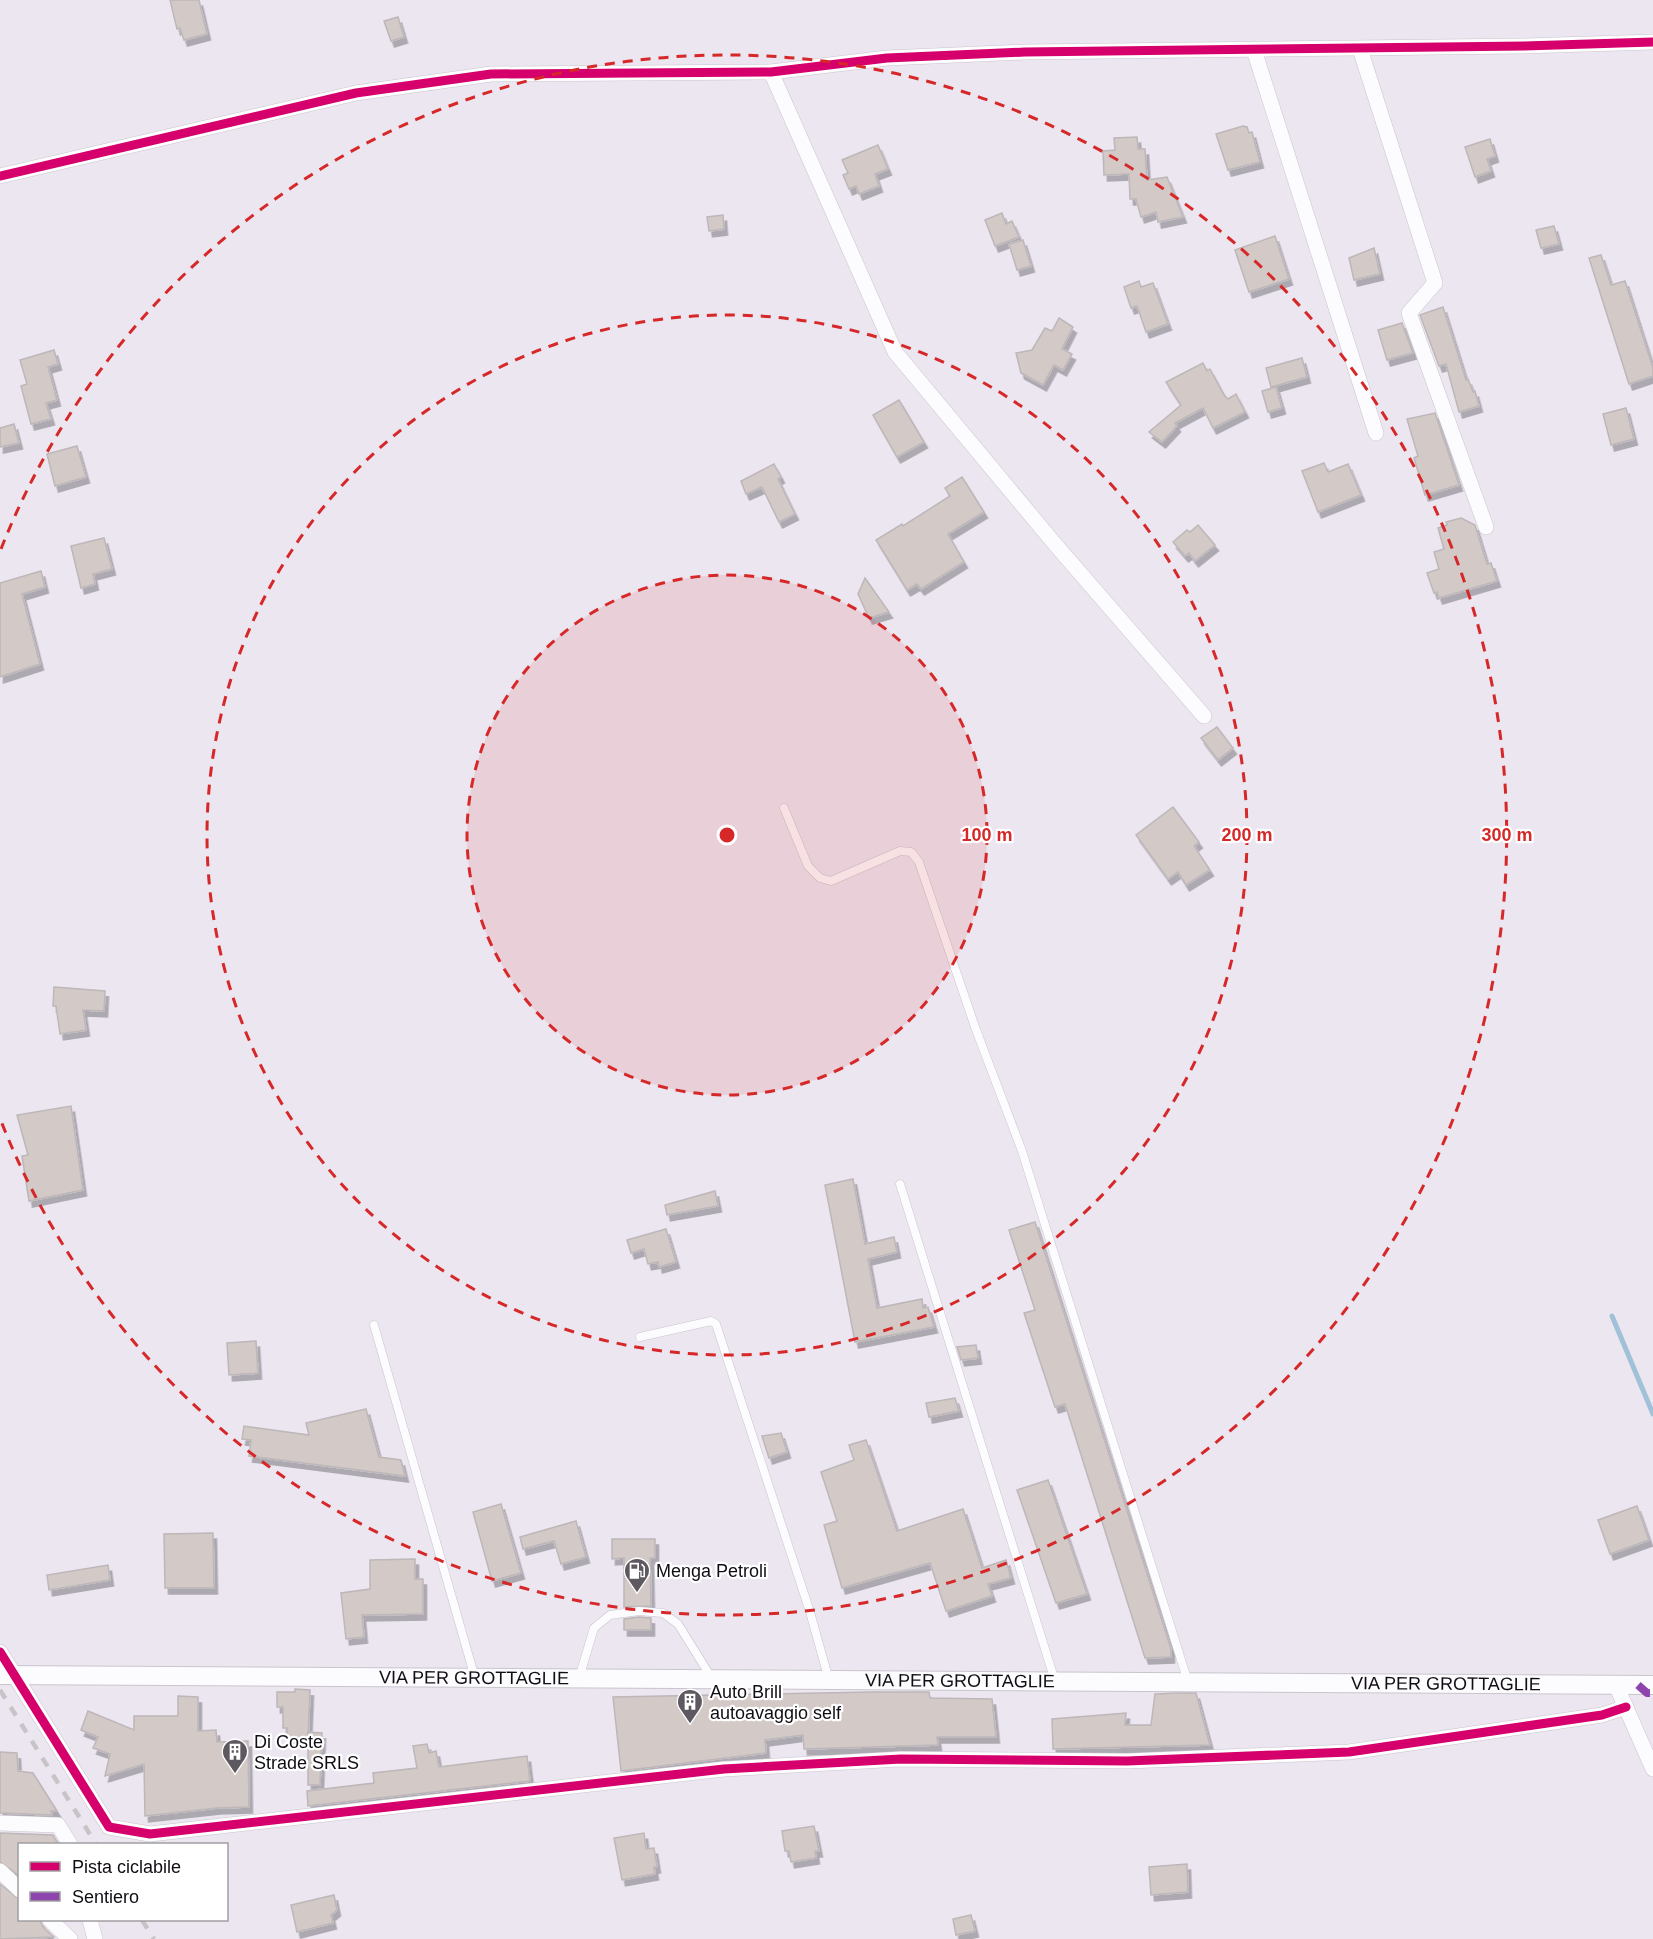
<svg xmlns="http://www.w3.org/2000/svg" width="1653" height="1939" font-family="Helvetica,sans-serif">
  <style>
    .lines { fill: none; stroke-linecap: round; stroke-linejoin: round }
    .stream { stroke: #a0c1d7; stroke-width: 5 }
    .building { fill: #d3c9c7; stroke: #bdb7b9; stroke-width: 1.5; filter: url(#shadow) }
    .service-casing { stroke: #c9c5cd; stroke-width: 9 }
    .minor-casing { stroke: #c9c5cd; stroke-width: 16 }
    .tertiary-casing { stroke: #c9c5cd; stroke-width: 20 }
    .service { stroke: #fcfbfd; stroke-width: 8 }
    .minor { stroke: #fcfbfd; stroke-width: 15 }
    .tertiary { stroke: #fcfbfd; stroke-width: 18 }
    .rail { stroke: #c6c4c7; stroke-width: 4.5; stroke-dasharray: 10 10; stroke-linecap: butt }
    .quiet { stroke: #8e44ad; stroke-width: 8; stroke-dasharray: 15 8; stroke-linecap: butt }
    .cycleway-casing { stroke: #fff; stroke-width: 13 }
    .cycleway { stroke: #d6006c; stroke-width: 9 }
    .ring { fill: none; stroke: #d62828; stroke-width: 3; stroke-dasharray: 10 8 }
    .labels { text-anchor: middle; stroke-width: 4.5; stroke-linejoin: round; paint-order: stroke }
    .poi-label { font-size: 18px; fill: #110d14; stroke: #fff; text-anchor: start }
    .street-label { font-size: 18px; fill: #110d14; stroke: #fff }
    .centre { fill: #d62828; stroke: #fff; stroke-width: 3 }
    .ring-label { font-size: 18px; text-anchor: middle; font-weight: bold; fill: #d62828; stroke: #fff; stroke-width: 4.5; stroke-linejoin: round; paint-order: stroke }
  </style>
  <defs>
    <filter id="shadow"><feDropShadow dx="3.5" dy="6" stdDeviation="0" flood-color="#0004"/></filter>
  </defs>
  <rect width="100%" height="100%" fill="#ece6f1"/>
  <g class="lines">
    <path class="stream" d="M1612,1316l41,98"/>
  </g>
  <g class="building">
    <path d="M170,0h29l8,34 -23,6 -4,-12 -3,1z"/>
    <path d="M398,17l6,20 -13,4 -7,-20z"/>
    <path d="M1243,126l4,1 2,6 3,-1 8,30 -32,8 -12,-36z"/>
    <path d="M1137,137l1,12h7l2,31 20,-3 16,40 -25,5 -2,-10 -15,5 -5,-18h-6l-1,-25 -25,1 -1,-24 12,-1 -1,-12z"/>
    <path d="M1490,139l5,17 -8,3 4,12 -16,6 -10,-30z"/>
    <path d="M878,145l10,24 -13,5 4,12 -20,8 -3,-8 -7,3 -6,-14 5,-2 -6,-13z"/>
    <path d="M1002,213l4,11 6,-3 7,16 -24,9 -10,-26z"/>
    <path d="M723,215l1,14 -15,2 -2,-14z"/>
    <path d="M1554,226l5,18 -18,4 -5,-18z"/>
    <path d="M1275,236l14,43 -40,13 -14,-42z"/>
    <path d="M1023,240l8,26 -14,4 -8,-26z"/>
    <path d="M1374,248l6,26 -26,6 -5,-22z"/>
    <path d="M1601,255l10,30 14,-4 28,87v8l-24,8 -40,-126z"/>
    <path d="M1139,281l2,6 12,-4 15,41 -22,8 -9,-26 -6,2 -7,-21z"/>
    <path d="M1443,307l23,73 2,-1 5,13 2,-1 4,15 -20,6 -13,-48 -7,2 -19,-51z"/>
    <path d="M1059,318l14,9 -11,22 10,5 -9,16 -9,-5 -11,20 -22,-12 -5,-20 16,-3 13,-22 7,3z"/>
    <path d="M1402,323l11,30 -26,7 -9,-30z"/>
    <path d="M54,350l4,14 -10,3 9,33 -11,3 5,16 -20,5 -10,-38 6,-2 -7,-24z"/>
    <path d="M1302,358l5,19 -36,10 -5,-19z"/>
    <path d="M1203,363l4,8 3,-2 14,26 4,4 8,-5 9,18 -32,16 -10,-20 -28,15 2,3 -15,16 -13,-10 32,-27 -15,-23z"/>
    <path d="M1276,387l6,21 -14,4 -6,-21z"/>
    <path d="M899,400l25,42 -27,15 -24,-42z"/>
    <path d="M1626,408l8,31 -23,6 -8,-31z"/>
    <path d="M1435,413l24,72 -34,10 -11,-37 4,-2 -11,-37z"/>
    <path d="M14,424l5,19 -19,4v-19z"/>
    <path d="M77,446l9,31 -31,9 -8,-32z"/>
    <path d="M1324,463l4,9 20,-8 13,31 -43,17 -16,-41z"/>
    <path d="M774,464l7,13 -3,2 17,35 -16,8 -17,-35 -16,7 -5,-13z"/>
    <path d="M962,477l22,35 -36,22 16,28 -43,27 -4,-5 -10,6 -31,-50 26,-16 1,2 47,-30 -5,-8z"/>
    <path d="M1461,518l14,7 12,39 4,-1 6,18 -58,17 -2,-6 -3,1 -7,-20 12,-4 -5,-17 10,-3 -6,-21 9,-3 -1,-3z"/>
    <path d="M1198,525l17,20 -20,16 -6,-8 -4,3 -12,-14 14,-12 3,2z"/>
    <path d="M104,538l8,31 -19,5 2,10 -14,4 -10,-42z"/>
    <path d="M41,571l4,16 -23,7 18,70 -40,13v-94z"/>
    <path d="M865,578l24,34 -20,6 -11,-24z"/>
    <path d="M1217,727l16,21 -15,12 -17,-22z"/>
    <path d="M1173,807l26,35 -5,4 16,24 -24,15 -8,-13 -10,7 -32,-44z"/>
    <path d="M54,987l51,4 -1,20 -21,-1 3,20 -26,4 -4,-28h-3z"/>
    <path d="M71,1106l12,84 -54,11 -7,-45 6,-1 -11,-40z"/>
    <path d="M853,1179l12,65 29,-7 3,15 -29,7 9,49 45,-9 1,9 5,-1 6,20 -79,15 -30,-157z"/>
    <path d="M715,1191l3,15 -51,9 -2,-10z"/>
    <path d="M1035,1222l136,427v8l-26,1 -80,-254 -10,3 -31,-94 11,-3 -26,-80z"/>
    <path d="M666,1229l10,33 -17,5 -1,-5 -10,2 -4,-15 -13,4 -4,-13z"/>
    <path d="M256,1341l2,32 -29,2 -2,-32z"/>
    <path d="M976,1345l2,13 -17,2 -4,-13z"/>
    <path d="M955,1398l4,13 -30,6 -3,-14z"/>
    <path d="M366,1409l13,48 22,3 4,16 -156,-20 2,-16 -9,-1 2,-13 65,9 -3,-12z"/>
    <path d="M781,1433l6,19 -18,6 -7,-22z"/>
    <path d="M866,1440l31,91 66,-22 19,59 24,-8 5,18 -23,6 4,12 -46,15 -16,-48 -88,25 -18,-63 13,-4 -16,-49 33,-12 -5,-15z"/>
    <path d="M1048,1480l39,114 -31,9 -39,-113z"/>
    <path d="M501,1504l20,69 -29,8 -19,-69z"/>
    <path d="M1637,1506l12,34 -39,14 -12,-34z"/>
    <path d="M576,1521l10,36 -25,7 -7,-23 -31,8 -3,-12z"/>
    <path d="M213,1533l1,55h-49l-1,-54z"/>
    <path d="M612,1539h43v19h-5l1,48 -27,1v-49l-12,1z"/>
    <path d="M415,1559v20h8v35l-61,1 2,22 -18,2 -5,-46 29,-4v-29z"/>
    <path d="M108,1565l2,15 -61,10 -2,-15z"/>
    <path d="M639,1617l12,1v12h-27v-11z"/>
    <path d="M295,1689l15,1 -2,49 -21,-1v-10h-4v-21h-6v-15h18z"/>
    <path d="M870,1692h59l1,6 62,1 4,38h-59l1,8 -134,4 -1,-14 -38,5 1,13 -145,18 -8,-74z"/>
    <path d="M1177,1693h19l14,52 -157,4 -1,-30 74,-6 -1,12h26l4,-31z"/>
    <path d="M178,1696l20,1v34l18,-1 1,12 31,-1 1,66 -32,1 -72,8 -1,-52 -39,12 5,-22 -17,-6 5,-11 -17,-7 7,-19 46,19v-14h44z"/>
    <path d="M308,1732l14,1 -2,52h-12z"/>
    <path d="M427,1744l2,9 7,-2 3,16 88,-11 3,25 -222,25 -1,-15 67,-8 -1,-10 44,-5 -4,-22z"/>
    <path d="M0,1752l17,1 1,18 15,2 24,38h-6l1,4 -52,-2z"/>
    <path d="M814,1826l5,25h-4l1,7 -25,4 -2,-11h-4l-3,-20z"/>
    <path d="M0,1833l53,2 6,10h-39v31l-20,-14z"/>
    <path d="M644,1833l2,16 8,-1 3,19h-3l1,7 -33,6 -8,-42z"/>
    <path d="M1187,1864l1,28 -37,3 -2,-28z"/>
    <path d="M0,1884l20,16v20h20l3,7 11,10 -54,2z"/>
    <path d="M334,1895l3,15 -6,5 2,8 -36,9 -6,-27z"/>
    <path d="M971,1915l4,16 -19,4 -3,-16z"/>
  </g>
  <g class="lines">
    <defs>
      <g id="service">
        <path d="M784,808l24,58 12,12 11,3 69,-30 11,1 8,10 56,165 47,124 166,531"/>
        <path d="M900,1184l155,497"/>
        <path d="M374,1325l101,353"/>
        <path d="M640,1337l71,-16 5,3 94,288 19,68"/>
        <path d="M579,1678l15,-50 16,-13 29,-4 24,2 15,11 33,53"/>
      </g>
      <g id="minor">
        <path d="M1360,49l75,234 -26,30 77,214"/>
        <path d="M1254,50l122,383"/>
        <path d="M771,72l124,280 159,191 150,173"/>
        <path d="M0,176l356,-83 135,-19 280,-2 116,-14 138,-6 499,-6 129,-4"/>
        <path d="M0,1652l109,175 41,7 574,-65 177,-10 226,2 222,-9 253,-37 24,-8"/>
        <path d="M1616,1685l37,84"/>
        <path d="M0,1823l58,2 12,19"/>
        <path d="M0,1871l20,19"/>
        <path d="M50,1920l20,19"/>
        <path d="M90,1920l5,19"/>
      </g>
      <g id="tertiary">
        <path id="s1" d="M0,1675l1653,10"/>
      </g>
    </defs>
    <use href="#service" class="service-casing"/>
    <use href="#minor" class="minor-casing"/>
    <use href="#tertiary" class="tertiary-casing"/>
    <use href="#service" class="service"/>
    <use href="#minor" class="minor"/>
    <use href="#tertiary" class="tertiary"/>
    <g class="rail">
      <path d="M0,1690l96,154"/>
      <path d="M142,1920l12,19"/>
    </g>
    <path class="quiet" d="M1638,1685l9,8h6"/>
    <defs>
      <g id="cycleway">
        <path d="M0,176l356,-83 135,-19 280,-2 116,-14 138,-6 499,-6 129,-4"/>
        <path d="M0,1652l109,175 41,7 574,-65 177,-10 226,2 222,-9 253,-37 24,-8"/>
      </g>
    </defs>
    <use href="#cycleway" class="cycleway-casing"/>
    <use href="#cycleway" class="cycleway"/>
  </g>
  <circle cx="727" cy="835" r="260" fill="#d62828" fill-opacity=".12"/>
  <g class="ring">
    <circle cx="727" cy="835" r="260"/>
    <circle cx="727" cy="835" r="520"/>
    <path d="M1 549A780 780 0 1 1 1 1121"/>
  </g>
  <defs>
    <symbol id="fuel-pin" viewBox="-11 -11 22 30"><path d="M0 17L-7.5 6A9.5 9.5 0 1 1 7.5 6Z" fill="#5e5961" stroke="#fff"/><path d="M-5.5-6h7V0h2V4h1.3V-2.5L3-4.5l.8-.8L6-3V5H2.5V1h-1V6h-7ZM-4.2-4.7v3.2H.2V-4.7Z" fill="#fff"/></symbol>
    <symbol id="building-pin" viewBox="-11 -11 22 30"><path d="M0 17L-7.5 6A9.5 9.5 0 1 1 7.5 6Z" fill="#5e5961" stroke="#fff"/><path d="M-4-6H4V6H1V3H-1V6H-4ZM-2.5-4.3h1.7v1.8h-1.7ZM.8-4.3h1.7v1.8H.8ZM-2.5-1h1.7V.8h-1.7ZM.8-1h1.7V.8H.8Z" fill="#fff"/></symbol>
  </defs>
  <g fill-rule="evenodd">
    <use href="#fuel-pin" x="622" y="1556" width="30" height="40"/>
    <use href="#building-pin" x="675" y="1687" width="30" height="40"/>
    <use href="#building-pin" x="220" y="1737" width="30" height="40"/>
  </g>
  <g class="labels">
    <g class="poi-label">
      <text x="656" y="1577">Menga Petroli</text>
      <text x="710" y="1698">Auto Brill<tspan x="710" dy="21">autoavaggio self</tspan></text>
      <text x="254" y="1748">Di Coste<tspan x="254" dy="21">Strade SRLS</tspan></text>
    </g>
    <g class="street-label">
      <text dy="6" stroke="none"><textPath href="#s1" startOffset="474">VIA PER GROTTAGLIE</textPath></text>
      <text dy="6" stroke="none"><textPath href="#s1" startOffset="960">VIA PER GROTTAGLIE</textPath></text>
      <text dy="6" stroke="none"><textPath href="#s1" startOffset="1446">VIA PER GROTTAGLIE</textPath></text>
    </g>
  </g>
  <circle cx="727" cy="835" r="9" class="centre"/>
  <g class="ring-label">
    <text x="987" y="841">100 m</text>
    <text x="1247" y="841">200 m</text>
    <text x="1507" y="841">300 m</text>
  </g>
  <rect x="18" y="1843" width="210" height="78" fill="#ffffff" stroke="#a09ea1" stroke-width="1.5"/>
  <rect x="30" y="1862" width="30" height="9" fill="#d6006c" stroke="#a09ea1" stroke-width="1.5"/>
  <text x="72" y="1873" font-size="18" fill="#110d14">Pista ciclabile</text>
  <rect x="30" y="1892" width="30" height="9" fill="#8e44ad" stroke="#a09ea1" stroke-width="1.5"/>
  <text x="72" y="1903" font-size="18" fill="#110d14">Sentiero</text>
</svg>
